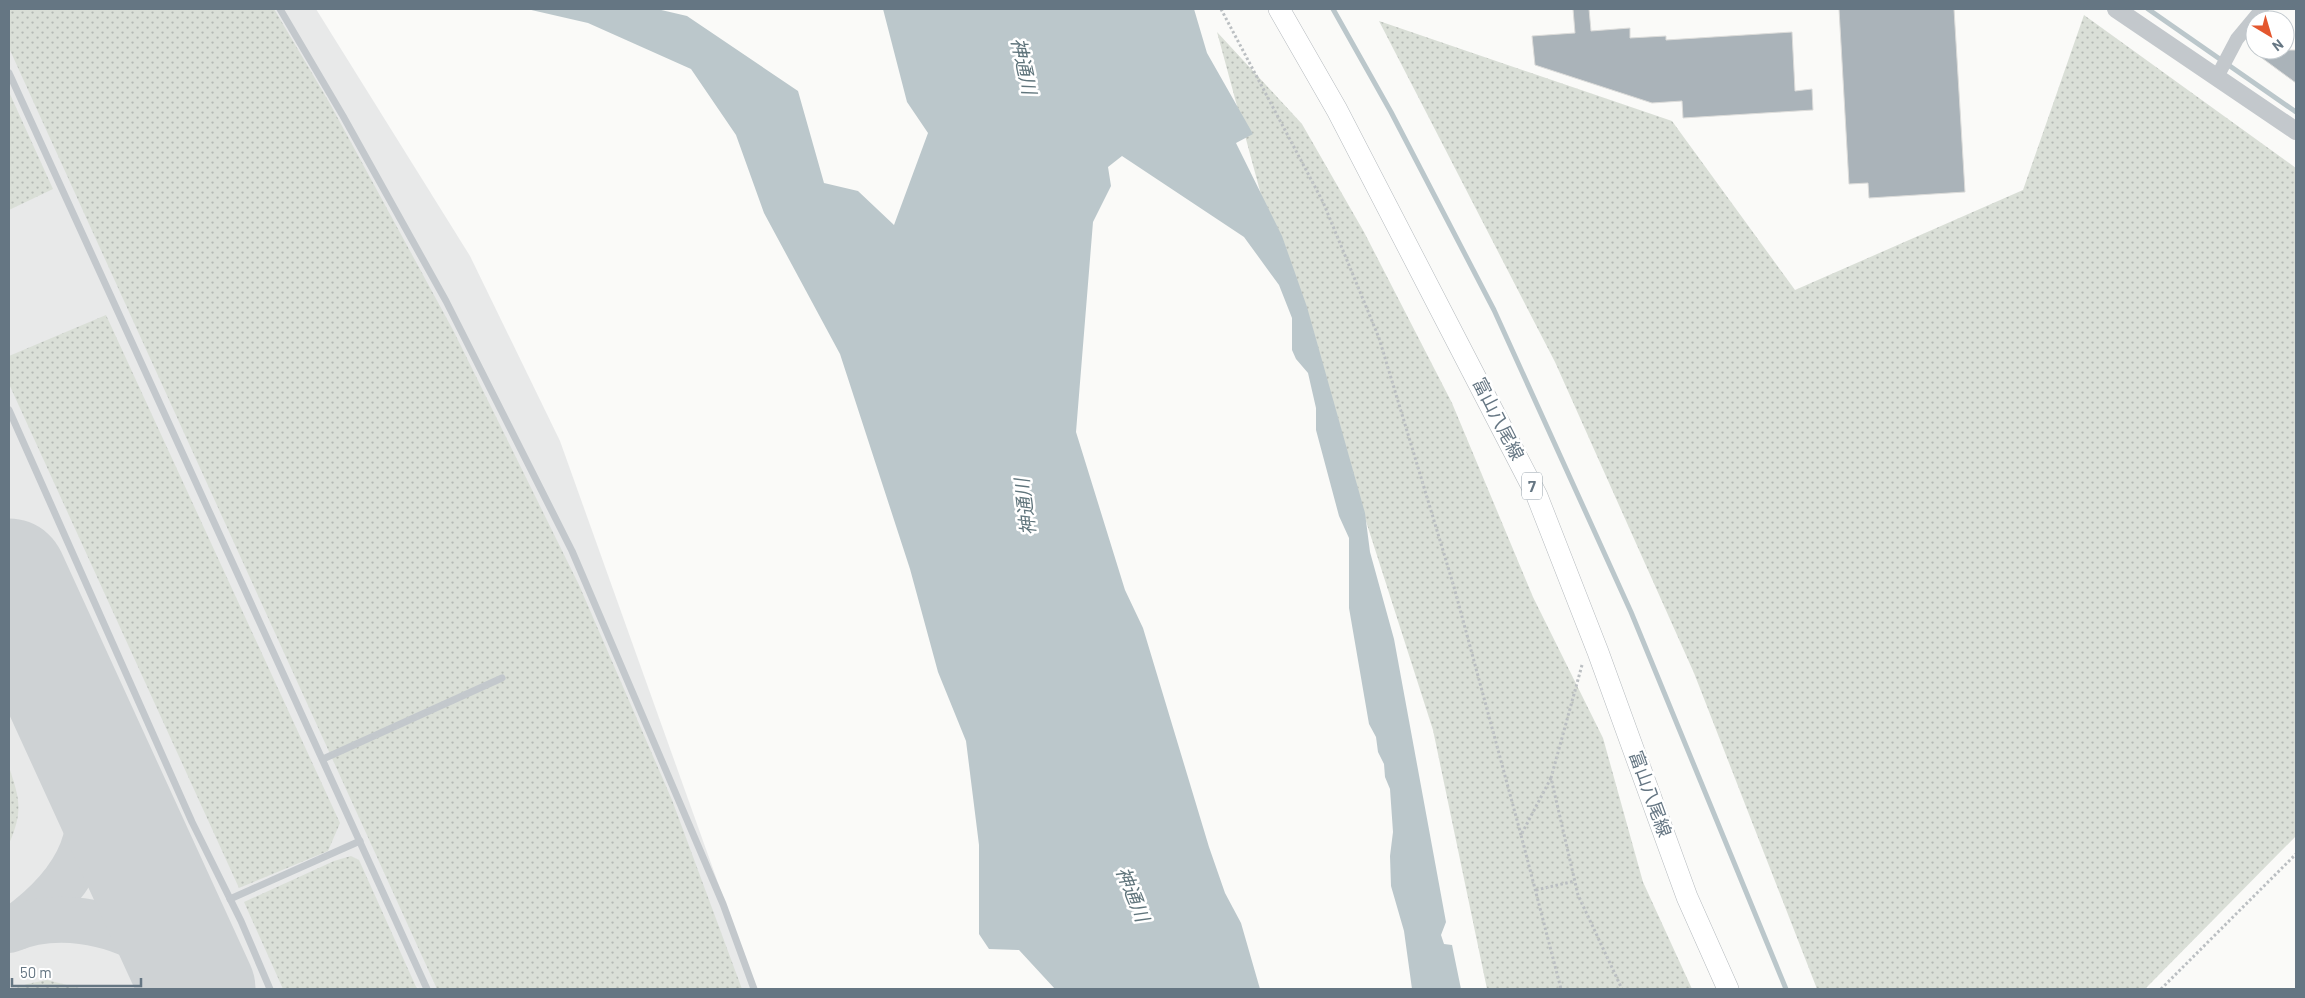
<svg xmlns="http://www.w3.org/2000/svg" width="2305" height="998" font-family="Barlow,'Noto Sans JP',sans-serif">
  <style>
    .built { fill: #e8e9e9 }
    .grass { fill: url(#grass-dots) }
    .water { fill: #bbc7cb }
    .lines { fill: none; stroke-linecap: round; stroke-linejoin: round }
    .stream { stroke: #bbc7cb; stroke-width: 5 }
    .taxiway { stroke: #ced2d4; stroke-width: 46 }
    .runway { stroke: #ced2d4; stroke-width: 115 }
    .building { fill: #aab3b9; stroke: #dcdcda }
    .primary-casing { stroke: #b5babe; stroke-width: 22 }
    .path { stroke: #bbbfc2; stroke-width: 3; stroke-dasharray: 2.5 2.5; stroke-linecap: butt }
    .service { stroke: #c3c8cc; stroke-width: 7 }
    .minor { stroke: #c3c8cc; stroke-width: 14 }
    .tertiary { stroke: #c3c8cc; stroke-width: 18 }
    .primary { stroke: #fff; stroke-width: 21 }
    .labels { text-anchor: middle; stroke-width: 5; stroke-linejoin: round; paint-order: stroke }
    .shield { fill: #fff; stroke: #939fa8; stroke-width: 1 }
    .shield-label { font-size: 16px; font-weight: bold; fill: #657683 }
    .street-label { font-size: 18px; fill: #657683; stroke: #fff }
    .water-label { font-size: 19px; font-style: italic; fill: #60757c; stroke: #fff }
  </style>
  <defs>
    <pattern id="grass-dots" width="8" height="8" patternUnits="userSpaceOnUse" patternTransform="scale(1.25)"><rect width="8" height="8" fill="#dadfd7"/><path d="M2 2h.1M6 6h.1" fill="none" stroke="#b4b9b4" stroke-width="1.8" stroke-linecap="round"/></pattern>
  </defs>
  <rect width="100%" height="100%" fill="#fafaf8"/>
  <path class="built" d="M9,9h307l154,247 90,185 196,548h-747z"/>
  <g class="grass">
    <path d="M9,9h265l55,93 124,228 126,255 93,215 70,189h-305l-428,-941z"/>
    <path d="M2084,15l212,153v668l-151,153h-328l-123,-316 -139,-311 -176,-341 293,100 123,169 228,-100z"/>
    <path d="M1217,32l85,92 62,108 88,171 81,194 70,141 40,144 49,107h-205l-54,-259 -173,-539z"/>
    <path d="M9,92l44,97 -44,21z"/>
    <path d="M106,315l234,508 -12,28 -89,37 -230,-504v-28z"/>
    <path d="M9,767c11,33 14,44 0,77z"/>
    <path d="M351,856l8,4 58,129h-134l-39,-87 90,-41z"/>
    <path d="M47,980l36,9h-69l13,-5z"/>
  </g>
  <path class="water" d="M527,9h130l30,7 111,75 26,92 34,8 36,34 34,-92 -21,-31 -24,-93h311l13,44 46,81 -17,9 46,93 25,71 58,206 5,39 24,87 52,283 -5,13 3,9 8,1 9,44h-49l-8,-58 -13,-45 -1,-30 3,-24 -3,-43 -5,-12 -1,-13 -6,-12 -2,-15 -7,-13 -20,-116v-70l-10,-22 -23,-86v-22l-8,-35 -12,-14 -4,-9v-32l-13,-33 -35,-48 -122,-81 -14,11 3,19 -18,36 -17,210 49,158 18,38 66,219 16,46 16,30 19,66h-205l-36,-39 -30,-1 -10,-15v-89l-13,-104 -28,-69 -28,-103 -70,-215 -76,-141 -28,-78 -45,-66 -103,-46z"/>
  <g class="lines">
    <g class="stream">
      <path d="M1333,9l58,103 103,198 137,302 155,377"/>
      <path d="M2148,9l148,103"/>
    </g>
    <g class="taxiway">
      <path d="M9,623l11,8 38,53"/>
      <path d="M17,927c67,-49 83,-95 71,-177"/>
      <path d="M9,930c45,-19 102,-10 143,16 17,11 30,27 42,43"/>
    </g>
    <path class="runway" d="M9,576l189,413"/>
  </g>
  <g class="building">
    <path d="M1573,9h16l2,22 39,-3v10l36,-2v4l126,-8 3,59 17,-2 1,21 -130,8 -1,-17 -30,2 -117,-38 -3,-29 43,-3z"/>
    <path d="M1839,9h115l11,183 -96,6 -1,-15 -19,1z"/>
    <path d="M2251,50h45v33z"/>
  </g>
  <g class="lines">
    <defs>
      <path id="primary" d="M1279,9l58,101 200,386 61,156 89,245 41,92"/>
    </defs>
    <use href="#primary" class="primary-casing"/>
    <g class="path">
      <path d="M1221,9l102,193 56,136 75,249 67,248"/>
      <path d="M1582,665l-31,113 27,117 44,94"/>
      <path d="M1551,778l-30,57 40,154"/>
      <path d="M1536,890l39,-9"/>
      <path d="M2161,989l135,-135"/>
    </g>
    <g class="service">
      <path d="M280,9l63,107 103,185 126,250 151,353 31,85"/>
      <path d="M9,73l418,916"/>
      <path d="M9,410l183,412 49,99 29,68"/>
      <path d="M323,759l179,-81"/>
      <path d="M230,899l130,-58"/>
    </g>
    <path class="minor" d="M2217,77l20,-38 25,-30"/>
    <path class="tertiary" d="M2116,9l180,122"/>
    <use href="#primary" class="primary"/>
  </g>
  <g class="labels">
    <rect class="shield" x="1522" y="472.5" width="20" height="27" rx="4"/>
    <g class="shield-label">
      <text x="1532" y="492">7</text>
    </g>
    <g class="street-label">
      <text transform="translate(1498 419) rotate(63)" y="6">富山八尾線</text>
      <text transform="translate(1650 794) rotate(70)" y="6">富山八尾線</text>
    </g>
    <g class="water-label">
      <text transform="translate(1024 66) rotate(78)" y="7">神通川</text>
      <text transform="translate(1025 507) rotate(-97)" y="7">神通川</text>
      <text transform="translate(1133 894) rotate(68)" y="7">神通川</text>
    </g>
  </g>
  <rect width="2305" height="998" fill="none" stroke="#657683" stroke-width="20"/>
  <g transform="translate(2270 35) rotate(142)"><circle r="24" fill="#ffffff" stroke="#c1c8cd"/>
  <path d="M0-4L9 19L0 12L-9 19Z" fill="#e4572e"/>
  <text y="-8" font-size="14" font-weight="bold" text-anchor="middle" fill="#657683">N</text>
  </g>
  <path d="M12 978v8h129v-8" fill="none" stroke="#657683" stroke-width="2.5"/>
  <text x="20" y="978" font-size="15" fill="#657683" stroke="#ffffff" stroke-width="4" paint-order="stroke">50 m</text>
</svg>
